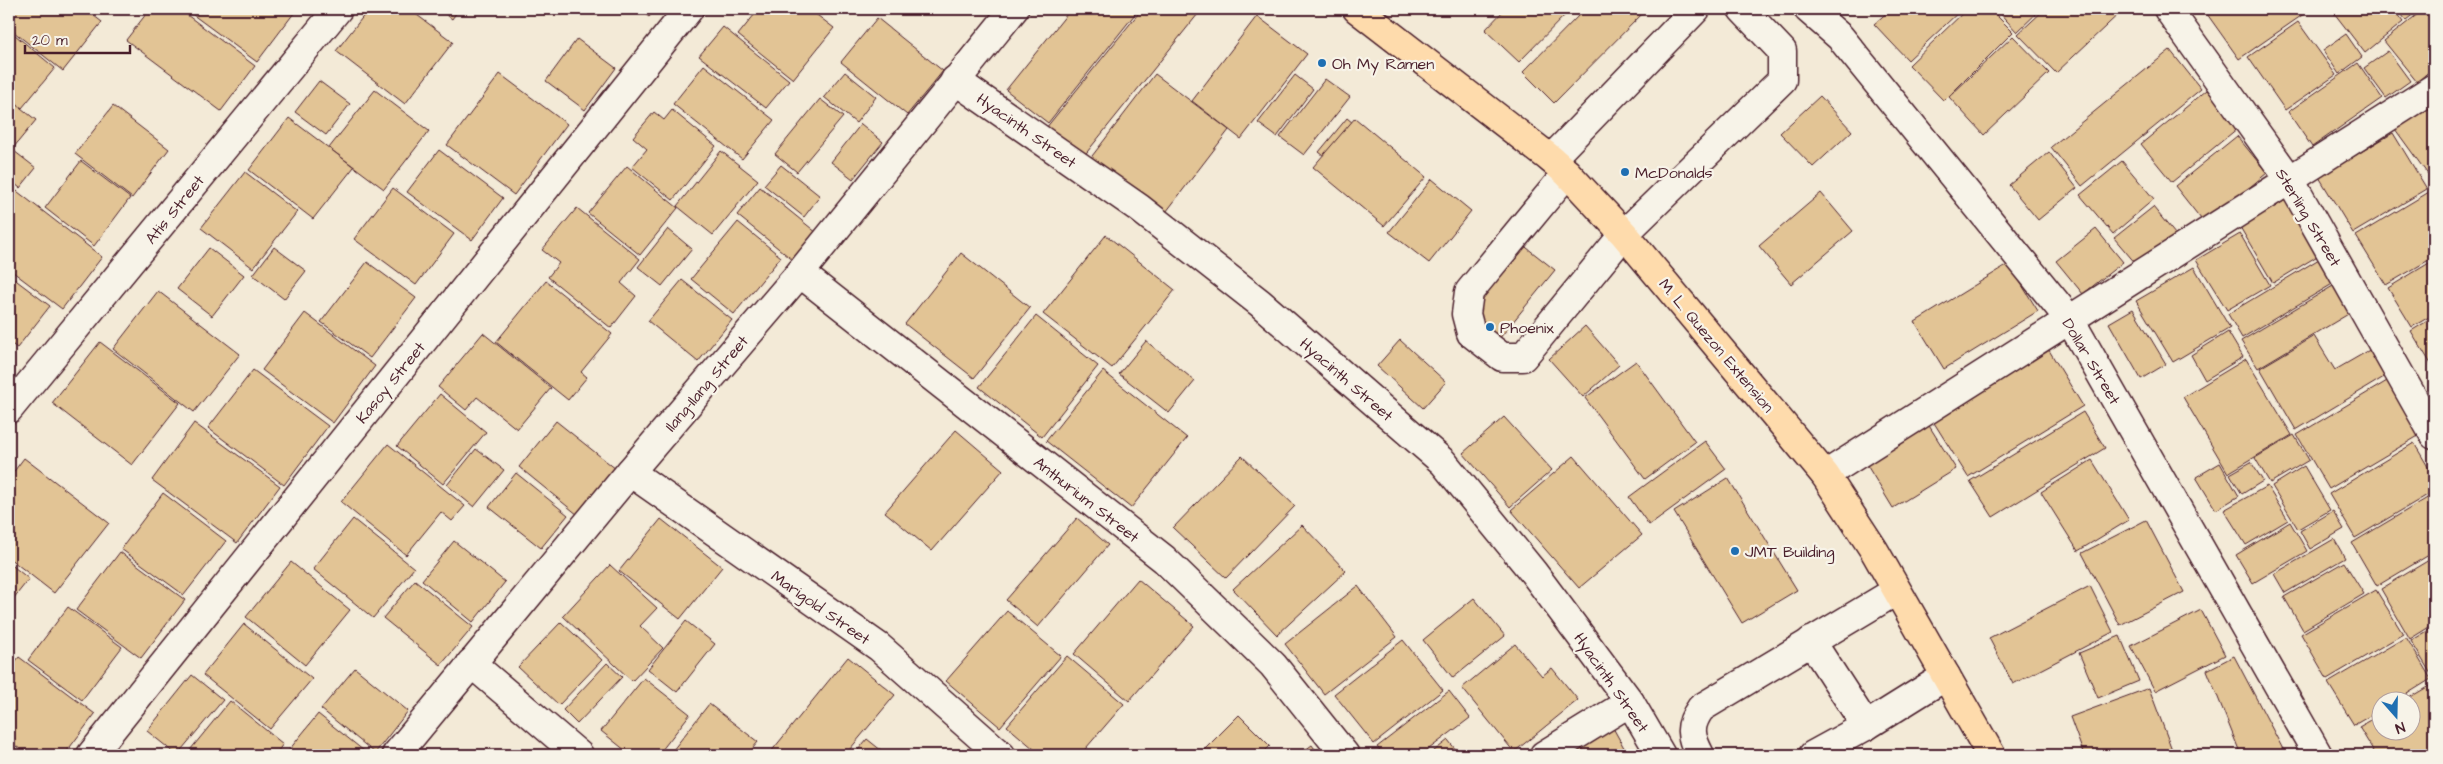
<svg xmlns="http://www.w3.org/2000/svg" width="2443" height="764" font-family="'Architects Daughter',sans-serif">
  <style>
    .building { fill: #e2c495; stroke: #4a1f2b }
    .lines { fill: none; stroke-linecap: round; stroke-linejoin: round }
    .minor-casing { stroke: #4a1f2b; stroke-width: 31 }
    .major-casing { stroke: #4a1f2b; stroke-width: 31 }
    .minor { stroke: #f7f3e8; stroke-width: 28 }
    .major { stroke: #fedbac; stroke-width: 28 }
    .poi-dot { fill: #1f6fb2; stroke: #f7f3e8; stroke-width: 2 }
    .labels { text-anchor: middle; stroke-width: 4.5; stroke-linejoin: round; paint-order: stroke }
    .poi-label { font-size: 16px; fill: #4a1f2b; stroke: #f7f3e8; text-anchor: start }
    .street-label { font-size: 16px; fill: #4a1f2b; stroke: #f7f3e8 }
  </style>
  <rect width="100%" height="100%" fill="#f3ead7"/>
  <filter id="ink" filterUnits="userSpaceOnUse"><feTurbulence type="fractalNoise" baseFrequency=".02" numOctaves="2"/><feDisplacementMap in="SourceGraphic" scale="10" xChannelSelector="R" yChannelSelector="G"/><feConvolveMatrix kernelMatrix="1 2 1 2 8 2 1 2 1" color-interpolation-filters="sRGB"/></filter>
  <g filter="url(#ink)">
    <g class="building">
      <path d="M9,9h76l17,13 -39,49 -54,-43z"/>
      <path d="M150,9h29l76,57 -34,45 -95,-71z"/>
      <path d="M185,9h112l-40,53z"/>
      <path d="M369,9h40l44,33 -48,62 -69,-53z"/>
      <path d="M439,9h20l-7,10z"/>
      <path d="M639,9h17l-7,8z"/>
      <path d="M759,9h50l25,19 -41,51 -55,-44z"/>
      <path d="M1071,9h68l-91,114 -42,-33z"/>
      <path d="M1142,9h60l-119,148 -37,-29z"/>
      <path d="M1505,9h66l-52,53 -34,-32z"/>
      <path d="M1585,9h62l-93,94 -31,-31z"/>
      <path d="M1891,9h71l-54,51 -34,-36z"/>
      <path d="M1967,9h23l23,23 -69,69 -35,-36z"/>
      <path d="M1996,9h45l-24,23z"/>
      <path d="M2045,9h79l-68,64 -38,-39z"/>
      <path d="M2215,9h96l-72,50 -32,-45z"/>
      <path d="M2331,9h62l10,13 -38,31z"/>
      <path d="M2397,9h23l-14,11z"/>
      <path d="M2424,9h10v58l-17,15 -33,-41z"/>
      <path d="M1257,16l50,38 -66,85 -49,-38z"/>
      <path d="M877,18l66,53 -36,44 -66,-53z"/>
      <path d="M2298,22l38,53 -51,35 -37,-53z"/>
      <path d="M723,27l66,53 -23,28 -67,-52z"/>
      <path d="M9,30l46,38 -33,40 -13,-11z"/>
      <path d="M2346,34l16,23 -23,17 -16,-24z"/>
      <path d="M2013,36l36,37 -65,62 -35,-38z"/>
      <path d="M577,39l39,29 -31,42 -39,-29z"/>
      <path d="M2170,50l31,39 -119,97 -31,-39z"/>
      <path d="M2388,51l22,30 -24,17 -22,-30z"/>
      <path d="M2358,63l24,35 -70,49 -24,-35z"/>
      <path d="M704,65l70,55 -32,39 -69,-55z"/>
      <path d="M845,72l31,25 -20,26 -32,-26z"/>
      <path d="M500,74l67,50 -53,71 -67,-50z"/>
      <path d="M1155,74l74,56 -66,86 -74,-56z"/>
      <path d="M1295,75l18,14 -36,48 -19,-14z"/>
      <path d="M1325,79l25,18 -46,58 -24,-18z"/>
      <path d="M319,81l31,23 -24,31 -31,-23z"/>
      <path d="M375,90l54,41 -45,58 -55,-41z"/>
      <path d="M2207,90l31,38 -66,54 -31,-38z"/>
      <path d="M1820,96l32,35 -39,36 -33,-34z"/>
      <path d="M820,99l23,18 -46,55 -22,-18z"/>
      <path d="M2434,101v78l-2,1 -37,-51z"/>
      <path d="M16,104l20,16 -27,33v-41z"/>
      <path d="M113,106l56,43 -37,49 -57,-44z"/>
      <path d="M672,110l44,36 -43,54 -41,-33 15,-18 -14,-12 21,-25 10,8z"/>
      <path d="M289,118l65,49 -41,52 -64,-49z"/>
      <path d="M1347,118l19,16 -28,33 -19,-15z"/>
      <path d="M1355,118l71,59 -42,49 -71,-59z"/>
      <path d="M861,124l22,18 -30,37 -22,-17z"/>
      <path d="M2393,133l34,56 -74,44 -34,-56z"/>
      <path d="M2237,136l30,37 -62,51 -30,-38z"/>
      <path d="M439,150l64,48 -31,42 -65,-48z"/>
      <path d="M14,151l22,17 -16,20 -11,-9v-22z"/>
      <path d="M721,151l37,29 -45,55 -36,-29z"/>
      <path d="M2049,152l28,36 -39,32 -29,-35z"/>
      <path d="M81,161l49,37 -36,48 -49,-38z"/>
      <path d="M2122,161l32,38 -41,35 -33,-39z"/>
      <path d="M781,165l39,31 -16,21 -40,-32z"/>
      <path d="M627,166l51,42 -38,47 -52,-42z"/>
      <path d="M245,172l52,40 -44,56 -52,-40z"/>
      <path d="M1432,179l39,32 -42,52 -40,-31z"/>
      <path d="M9,185l93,72 -40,52 -53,-40z"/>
      <path d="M760,187l57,46 -23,28 -57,-46z"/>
      <path d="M393,188l61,46 -38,51 -62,-46z"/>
      <path d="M2434,189v68l-48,28 -30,-49z"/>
      <path d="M1821,193l32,38 -62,53 -32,-38z"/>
      <path d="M2291,197l33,55 -51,31 -33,-56z"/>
      <path d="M2153,207l27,33 -38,31 -28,-33z"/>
      <path d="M577,208l63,51 -19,24 15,13 -25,32 -63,-51 11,-14 -17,-13z"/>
      <path d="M738,222l43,35 -47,57 -43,-35z"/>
      <path d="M668,229l24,20 -30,37 -24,-19z"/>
      <path d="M2096,229l27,33 -40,32 -27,-33z"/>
      <path d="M2240,234l30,51 -43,25 -31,-50z"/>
      <path d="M1106,235l69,55 -63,78 -69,-54z"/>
      <path d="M1522,244l33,26 -56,69 -33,-26z"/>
      <path d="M274,247l32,24 -22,28 -31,-24z"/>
      <path d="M209,248l35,27 -32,41 -35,-27z"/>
      <path d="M961,253l69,55 -56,70 -69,-54z"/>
      <path d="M2324,256l15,24 -97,58 -14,-24z"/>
      <path d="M2434,260v54l-22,13 -24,-39z"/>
      <path d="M367,262l49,36 -46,60 -49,-36z"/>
      <path d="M2009,264l29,47 -94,58 -29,-47z"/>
      <path d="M2194,267l36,61 -57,34 -37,-61z"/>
      <path d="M9,275l41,31 -33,42 -8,-6z"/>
      <path d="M682,280l50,40 -34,42 -50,-41z"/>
      <path d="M546,281l66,53 -31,38 6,5 -19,23 -72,-58z"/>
      <path d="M2333,286l17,27 -92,55 -17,-27z"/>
      <path d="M158,291l82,63 -46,58 -81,-63z"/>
      <path d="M2133,309l33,55 -25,15 -32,-56z"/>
      <path d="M305,313l70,53 -42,57 -71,-53z"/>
      <path d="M1036,316l62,50 -56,71 -63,-50z"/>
      <path d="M2434,317v52l-23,-38z"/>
      <path d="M1585,326l34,39 -36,32 -34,-38z"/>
      <path d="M2228,332l15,25 -38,23 -14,-25z"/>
      <path d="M483,333l68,55 -34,41 -40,-32 -11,13 -28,-23z"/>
      <path d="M2314,336l21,34 38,-22 16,26 -93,56 -36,-62z"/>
      <path d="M1400,340l46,42 -23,26 -46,-42z"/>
      <path d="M1146,341l49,40 -26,32 -50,-39z"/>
      <path d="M100,342l80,61 -48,62 -80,-62z"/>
      <path d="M2047,347l36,59 -115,71 -37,-59z"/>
      <path d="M2246,359l46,76 -64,38 -45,-76z"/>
      <path d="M1636,361l59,81 -50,37 -60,-81z"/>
      <path d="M253,370l75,56 -44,59 -76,-57z"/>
      <path d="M1103,371l84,67 -56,70 -85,-67z"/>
      <path d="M2392,378l33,54 -96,57 -32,-54z"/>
      <path d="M440,394l46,38 -43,52 -46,-38z"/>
      <path d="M2083,412l22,36 -112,69 -23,-36z"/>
      <path d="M1504,417l48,53 -42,37 -47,-54z"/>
      <path d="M556,421l60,48 -38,46 -59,-48z"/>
      <path d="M194,423l86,63 -43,57 -85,-63z"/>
      <path d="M1928,424l28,45 -63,39 -28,-46z"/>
      <path d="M956,430l47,40 -71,81 -47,-39z"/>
      <path d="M2294,435l15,25 -39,23 -15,-25z"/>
      <path d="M1705,441l21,28 -77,56 -20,-28z"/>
      <path d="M2414,443l20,34v14l-79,47 -26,-44z"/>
      <path d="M388,444l77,62 -13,15 -11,-9 -35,43 -65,-53z"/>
      <path d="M476,449l28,21 -30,37 -27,-22z"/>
      <path d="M1242,456l53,50 -69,72 -53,-50z"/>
      <path d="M1574,456l68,79 -63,53 -68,-78z"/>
      <path d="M24,458l85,65 -55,70 -45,-35v-80z"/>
      <path d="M2092,460l37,60 -51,31 -37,-59z"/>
      <path d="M2251,462l12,19 -21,13 -12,-20z"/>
      <path d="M2220,463l19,33 -23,14 -20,-33z"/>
      <path d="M2304,466l26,44 -32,19 -26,-43z"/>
      <path d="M516,473l52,42 -27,33 -52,-41z"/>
      <path d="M1728,478l69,112 -55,33 -68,-111z"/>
      <path d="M2267,486l21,34 -42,25 -22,-35z"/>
      <path d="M163,493l63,48 -42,54 -63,-46z"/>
      <path d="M2434,494v58l-57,34 -25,-43z"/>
      <path d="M2333,511l11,18 -34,20 -10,-18z"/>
      <path d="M1077,518l31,27 -70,82 -32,-27z"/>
      <path d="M353,519l61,49 -41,50 -60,-49z"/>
      <path d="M661,519l61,48 -42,52 -61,-48z"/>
      <path d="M2146,520l38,72 -64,33 -38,-72z"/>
      <path d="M2290,522l17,29 -54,32 -17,-28z"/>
      <path d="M1302,525l44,46 -69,64 -44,-46z"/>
      <path d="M2334,539l11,19 -60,35 -11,-19z"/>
      <path d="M454,541l51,41 -32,40 -51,-42z"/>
      <path d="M120,552l65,48 -44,58 -65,-48z"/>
      <path d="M2434,557v67l-24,15 -29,-50z"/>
      <path d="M291,562l59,48 -45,55 -59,-48z"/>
      <path d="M2344,562l20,32 -61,36 -19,-33z"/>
      <path d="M9,563l20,16 -20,25z"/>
      <path d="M610,565l47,43 -17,18 23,22 -31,33 -69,-65z"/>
      <path d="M1138,579l56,47 -65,75 -55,-47z"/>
      <path d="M415,580l58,47 -32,38 -58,-47z"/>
      <path d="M1358,586l39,51 -73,57 -39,-50z"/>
      <path d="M2090,586l23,46 -100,52 -24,-46z"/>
      <path d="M2376,590l27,44 -76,45 -26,-45z"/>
      <path d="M1474,598l31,38 -52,42 -30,-38z"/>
      <path d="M68,607l54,40 -40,53 -54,-40z"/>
      <path d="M2201,610l24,45 -70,36 -24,-45z"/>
      <path d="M1007,611l54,45 -61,71 -54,-46z"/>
      <path d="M686,621l29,23 -38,48 -29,-23z"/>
      <path d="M561,622l41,38 -43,45 -41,-38z"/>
      <path d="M244,624l68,55 -42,50 -67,-54z"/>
      <path d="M2434,627v52l-23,-38z"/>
      <path d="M2120,636l19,45 -41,17 -19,-45z"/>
      <path d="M2406,637l25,42 -37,23h-14v8l-26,15 -26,-42z"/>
      <path d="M1403,640l40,50 -69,54 -40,-50z"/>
      <path d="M1515,644l27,32 10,-8 26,32 -64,52 -52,-64z"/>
      <path d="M1067,656l57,48 -44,51h-39l-34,-29z"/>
      <path d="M2234,656l52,99h-45l-34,-85z"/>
      <path d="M19,657l76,57 -31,41h-36l-19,-14v-71z"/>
      <path d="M848,657l47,38 -50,60h-72l-3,-2z"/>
      <path d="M607,663l15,14 -45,47 -14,-14z"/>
      <path d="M355,668l53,43 -33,42 -54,-44z"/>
      <path d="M192,675l31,25 -46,55 -30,-24z"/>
      <path d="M644,678l46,36 -32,41h-27l-30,-24z"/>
      <path d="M2429,686l5,9v50l-16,10h-42l-17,-28 21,-12v17h30v-30h-8z"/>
      <path d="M2149,688l25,67h-90l-14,-38z"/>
      <path d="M1449,691l21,27 -49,37h-37l-7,-8z"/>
      <path d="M230,701l53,43 -8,11h-89z"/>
      <path d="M709,704l49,38 -11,13h-78z"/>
      <path d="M318,714l51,41h-84z"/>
      <path d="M1239,715l31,31 -9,9h-62z"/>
      <path d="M1612,726l16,29h-68z"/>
      <path d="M867,739l20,16h-33z"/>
      <path d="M1448,740l12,15h-31z"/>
      <path d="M1312,745l7,10h-21z"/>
    </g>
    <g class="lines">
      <defs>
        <g id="minor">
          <path d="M1808,9l32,28 230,283 248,435"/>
          <path d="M2168,9l122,171 144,255"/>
          <path d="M955,80l184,128 121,95 183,159 90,110 97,130 31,53"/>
          <path d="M1551,159l145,-150"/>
          <path d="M1567,173l-98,119 -3,22 5,19 31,24h21l101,-123 158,-154v-29l-40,-42"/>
          <path d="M800,273l364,286 109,106 72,90"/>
          <path d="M9,409l329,-400"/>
          <path d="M630,472l249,175 122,108"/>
          <path d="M1825,475l609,-387"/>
          <path d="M1811,641l55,85"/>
          <path d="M471,663l108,92"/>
          <path d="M91,755l598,-746"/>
          <path d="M396,755l234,-283 170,-199 214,-264"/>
          <path d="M1544,755l86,-53"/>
          <path d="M1700,755c-10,-19 -12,-29 1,-47l195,-117"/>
          <path d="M1813,755l53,-29 80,-50"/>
        </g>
        <path id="major" d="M1357,9l194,150 16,14 57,61 201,241 49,75 117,205"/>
      </defs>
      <use href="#minor" class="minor-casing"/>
      <use href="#major" class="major-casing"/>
      <use href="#minor" class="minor"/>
      <use href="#major" class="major"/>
    </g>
  </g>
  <g class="poi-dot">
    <circle cx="1322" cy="63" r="5"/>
    <circle cx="1625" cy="172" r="5"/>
    <circle cx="1490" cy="327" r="5"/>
    <circle cx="1735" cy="551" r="5"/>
  </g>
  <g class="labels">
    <g class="poi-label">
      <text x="1332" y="69">Oh My Ramen</text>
      <text x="1635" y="178">McDonalds</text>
      <text x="1500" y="333">Phoenix</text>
      <text x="1745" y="557">JMT Building</text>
    </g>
    <g class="street-label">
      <text transform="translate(1027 130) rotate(35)" y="6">Hyacinth Street</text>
      <text transform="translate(174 209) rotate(-51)" y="6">Atis Street</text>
      <text transform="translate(2309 217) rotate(59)" y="6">Sterling Street</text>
      <text transform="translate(1717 345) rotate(50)" y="6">M. L. Quezon Extension</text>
      <text transform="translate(2092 361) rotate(59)" y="6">Dollar Street</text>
      <text transform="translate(1347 379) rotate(41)" y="6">Hyacinth Street</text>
      <text transform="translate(390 382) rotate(-51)" y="6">Kasoy Street</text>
      <text transform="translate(706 383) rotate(-50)" y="6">Ilang-Ilang Street</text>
      <text transform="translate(1087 499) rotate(38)" y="6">Anthurium Street</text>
      <text transform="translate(821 607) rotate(35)" y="6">Marigold Street</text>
      <text transform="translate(1612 682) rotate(55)" y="6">Hyacinth Street</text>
    </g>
  </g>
  <rect width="2443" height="764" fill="none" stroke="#f7f3e8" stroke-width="30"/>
  <rect x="15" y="15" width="2413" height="734" fill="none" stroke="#4a1f2b" stroke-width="2" filter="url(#ink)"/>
  <g transform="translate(2396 716) rotate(160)"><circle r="24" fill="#f7f3e8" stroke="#b29e9c"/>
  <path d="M0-4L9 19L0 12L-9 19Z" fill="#1f6fb2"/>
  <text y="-8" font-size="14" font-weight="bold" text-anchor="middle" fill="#4a1f2b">N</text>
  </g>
  <path d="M25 45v8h105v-8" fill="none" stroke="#4a1f2b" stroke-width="2.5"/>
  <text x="32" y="45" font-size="15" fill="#4a1f2b" stroke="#f7f3e8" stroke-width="4" paint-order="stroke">20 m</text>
</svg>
